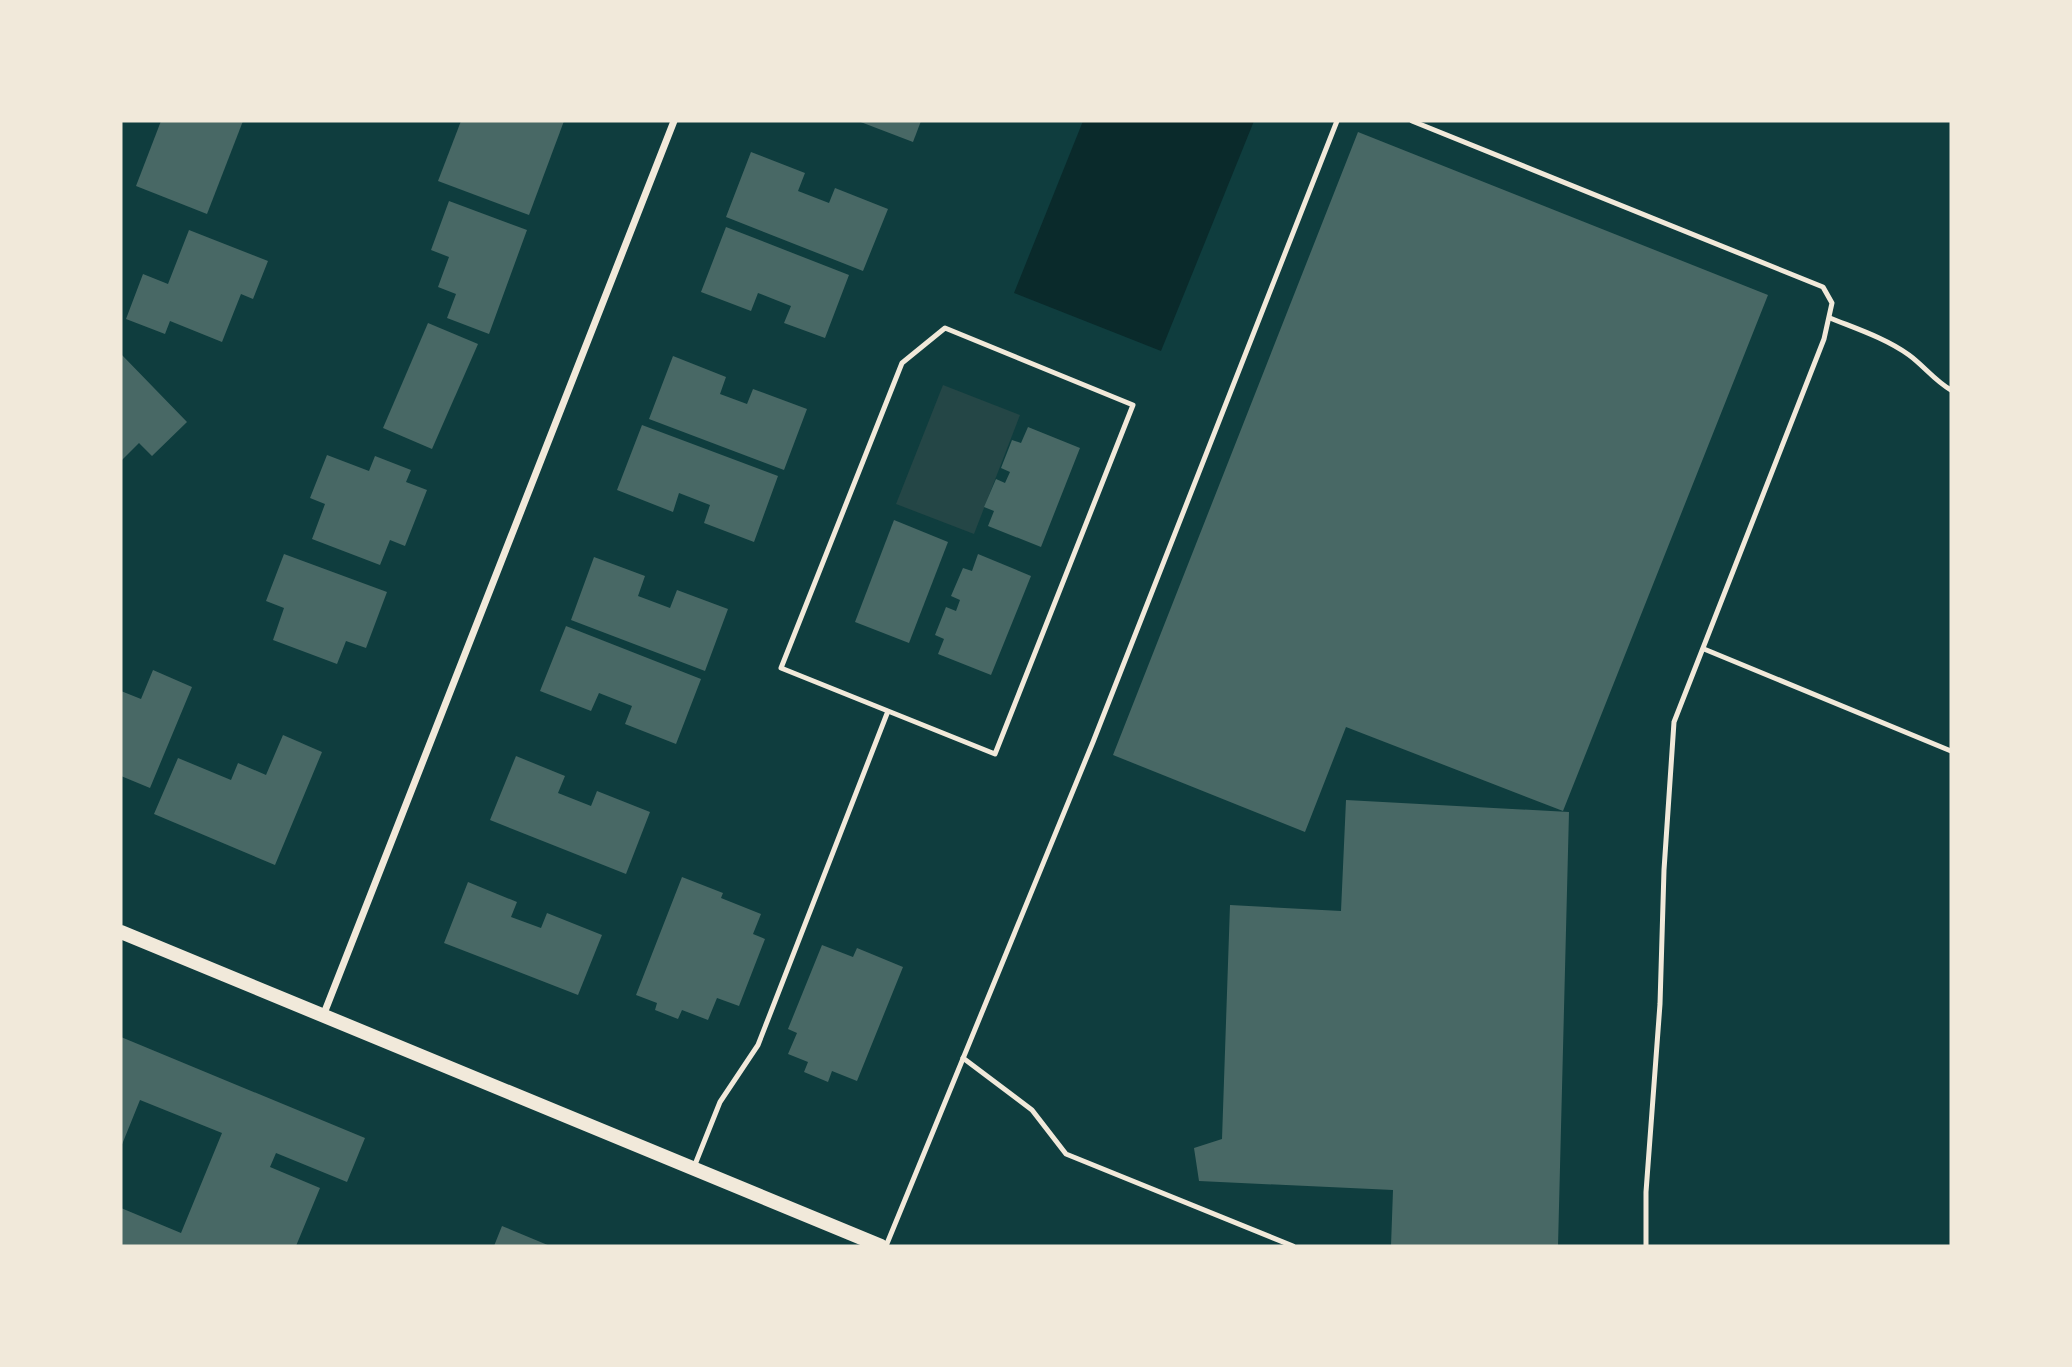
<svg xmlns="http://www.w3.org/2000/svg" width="2072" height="1367" font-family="Ubuntu,sans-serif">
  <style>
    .green { fill: #244646 }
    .water { fill: #0a2a2b }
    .building { fill: #486865 }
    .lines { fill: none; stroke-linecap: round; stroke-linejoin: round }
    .service { stroke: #f1e9da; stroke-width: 5 }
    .minor { stroke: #f1e9da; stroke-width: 7 }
    .secondary { stroke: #f1e9da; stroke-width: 14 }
  </style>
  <rect width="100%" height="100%" fill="#0f3d3e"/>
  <path class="green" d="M943,385l77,30 -46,119 -78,-30z"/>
  <path class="water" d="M1083,121h171l-93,230 -147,-58z"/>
  <g class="building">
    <path d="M161,121h82l-36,93 -71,-28z"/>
    <path d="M461,121h103l-35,94 -91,-34z"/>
    <path d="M858,121h63l-8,21z"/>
    <path d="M1358,132l410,163 -205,516 -217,-84 -41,105 -192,-77z"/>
    <path d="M751,152l54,21 -7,18 31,12 6,-15 53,21 -25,62 -137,-54z"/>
    <path d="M449,201l78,29 -38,104 -42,-16 9,-24 -18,-7 11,-30 -18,-7z"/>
    <path d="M726,227l123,48 -24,63 -41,-15 7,-17 -33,-13 -7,18 -50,-19z"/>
    <path d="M189,230l79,31 -15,38 -12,-5 -19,48 -52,-21 -5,13 -39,-15 17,-45 25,10z"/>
    <path d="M428,323l50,21 -46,105 -49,-21z"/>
    <path d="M121,354l66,68 -35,34 -13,-13 -18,18z"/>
    <path d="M673,356l53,21 -6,17 27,10 6,-15 54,20 -23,61 -135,-51z"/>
    <path d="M642,425l136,51 -24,66 -50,-19 6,-18 -31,-12 -6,19 -56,-22z"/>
    <path d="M1028,427l52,21 -39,99 -53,-21 6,-15 -10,-4 12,-28 9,4 5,-11 -9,-4 11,-28 9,3z"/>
    <path d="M327,455l42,16 6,-15 36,14 -5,12 21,8 -22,56 -15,-6 -10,25 -68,-26 13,-35 -15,-6z"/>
    <path d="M894,520l54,22 -39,101 -54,-21z"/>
    <path d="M284,554l103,38 -21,56 -20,-7 -9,23 -64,-24 11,-32 -18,-7z"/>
    <path d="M978,554l53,22 -40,99 -53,-21 6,-15 -9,-4 11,-28 10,4 4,-11 -9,-4 12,-28 9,3z"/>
    <path d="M594,557l51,19 -7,20 32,12 7,-18 51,19 -23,62 -134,-51z"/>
    <path d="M566,626l135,53 -25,65 -51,-20 7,-18 -33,-13 -8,18 -51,-20z"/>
    <path d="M153,670l39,17 -42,101 -29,-12v-85l20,8z"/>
    <path d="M283,735l39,17 -47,113 -121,-51 24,-56 53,22 7,-17 28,12z"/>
    <path d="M516,756l49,20 -7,17 33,13 6,-15 53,21 -24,62 -136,-54z"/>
    <path d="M1346,800l223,12 -11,434h-167l2,-56 -194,-9 -5,-33 28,-9 8,-234 111,6z"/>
    <path d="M682,877l41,16 -2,5 40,16 -8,20 12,5 -26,67 -22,-8 -9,22 -26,-10 -4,9 -23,-9 2,-7 -21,-8z"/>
    <path d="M468,882l49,20 -6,15 30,11 6,-15 55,22 -24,60 -134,-52z"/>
    <path d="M822,945l31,12 4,-9 46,19 -46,114 -25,-10 -4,11 -24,-10 4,-10 -20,-8 9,-21 -9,-4z"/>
    <path d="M121,1037l244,101 -18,44 -71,-29 -6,14 50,21 -24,58h-175v-38l60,25 41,-100 -82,-33 -19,47z"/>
    <path d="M502,1226l48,20h-56z"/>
  </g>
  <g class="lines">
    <g class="service">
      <path d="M1412,121l411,166 9,16 -8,36 -150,383 -10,148 -4,134 -14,188v54"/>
      <path d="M1830,318c27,11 55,20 79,37 15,11 26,26 42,35"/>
      <path d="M1704,649l247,102"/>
      <path d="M963,1058l69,52 34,44 227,92"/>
      <path d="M694,1167l26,-65 38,-57 130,-334 -107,-43 121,-305 43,-35 188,77 -138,349 -107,-43"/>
      <path d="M886,1246l207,-504 244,-621"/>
    </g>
    <path class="minor" d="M323,1016l351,-895"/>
    <path class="secondary" d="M121,932l760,314"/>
  </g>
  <rect width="2072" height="1367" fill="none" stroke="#f1e9da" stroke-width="245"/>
</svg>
